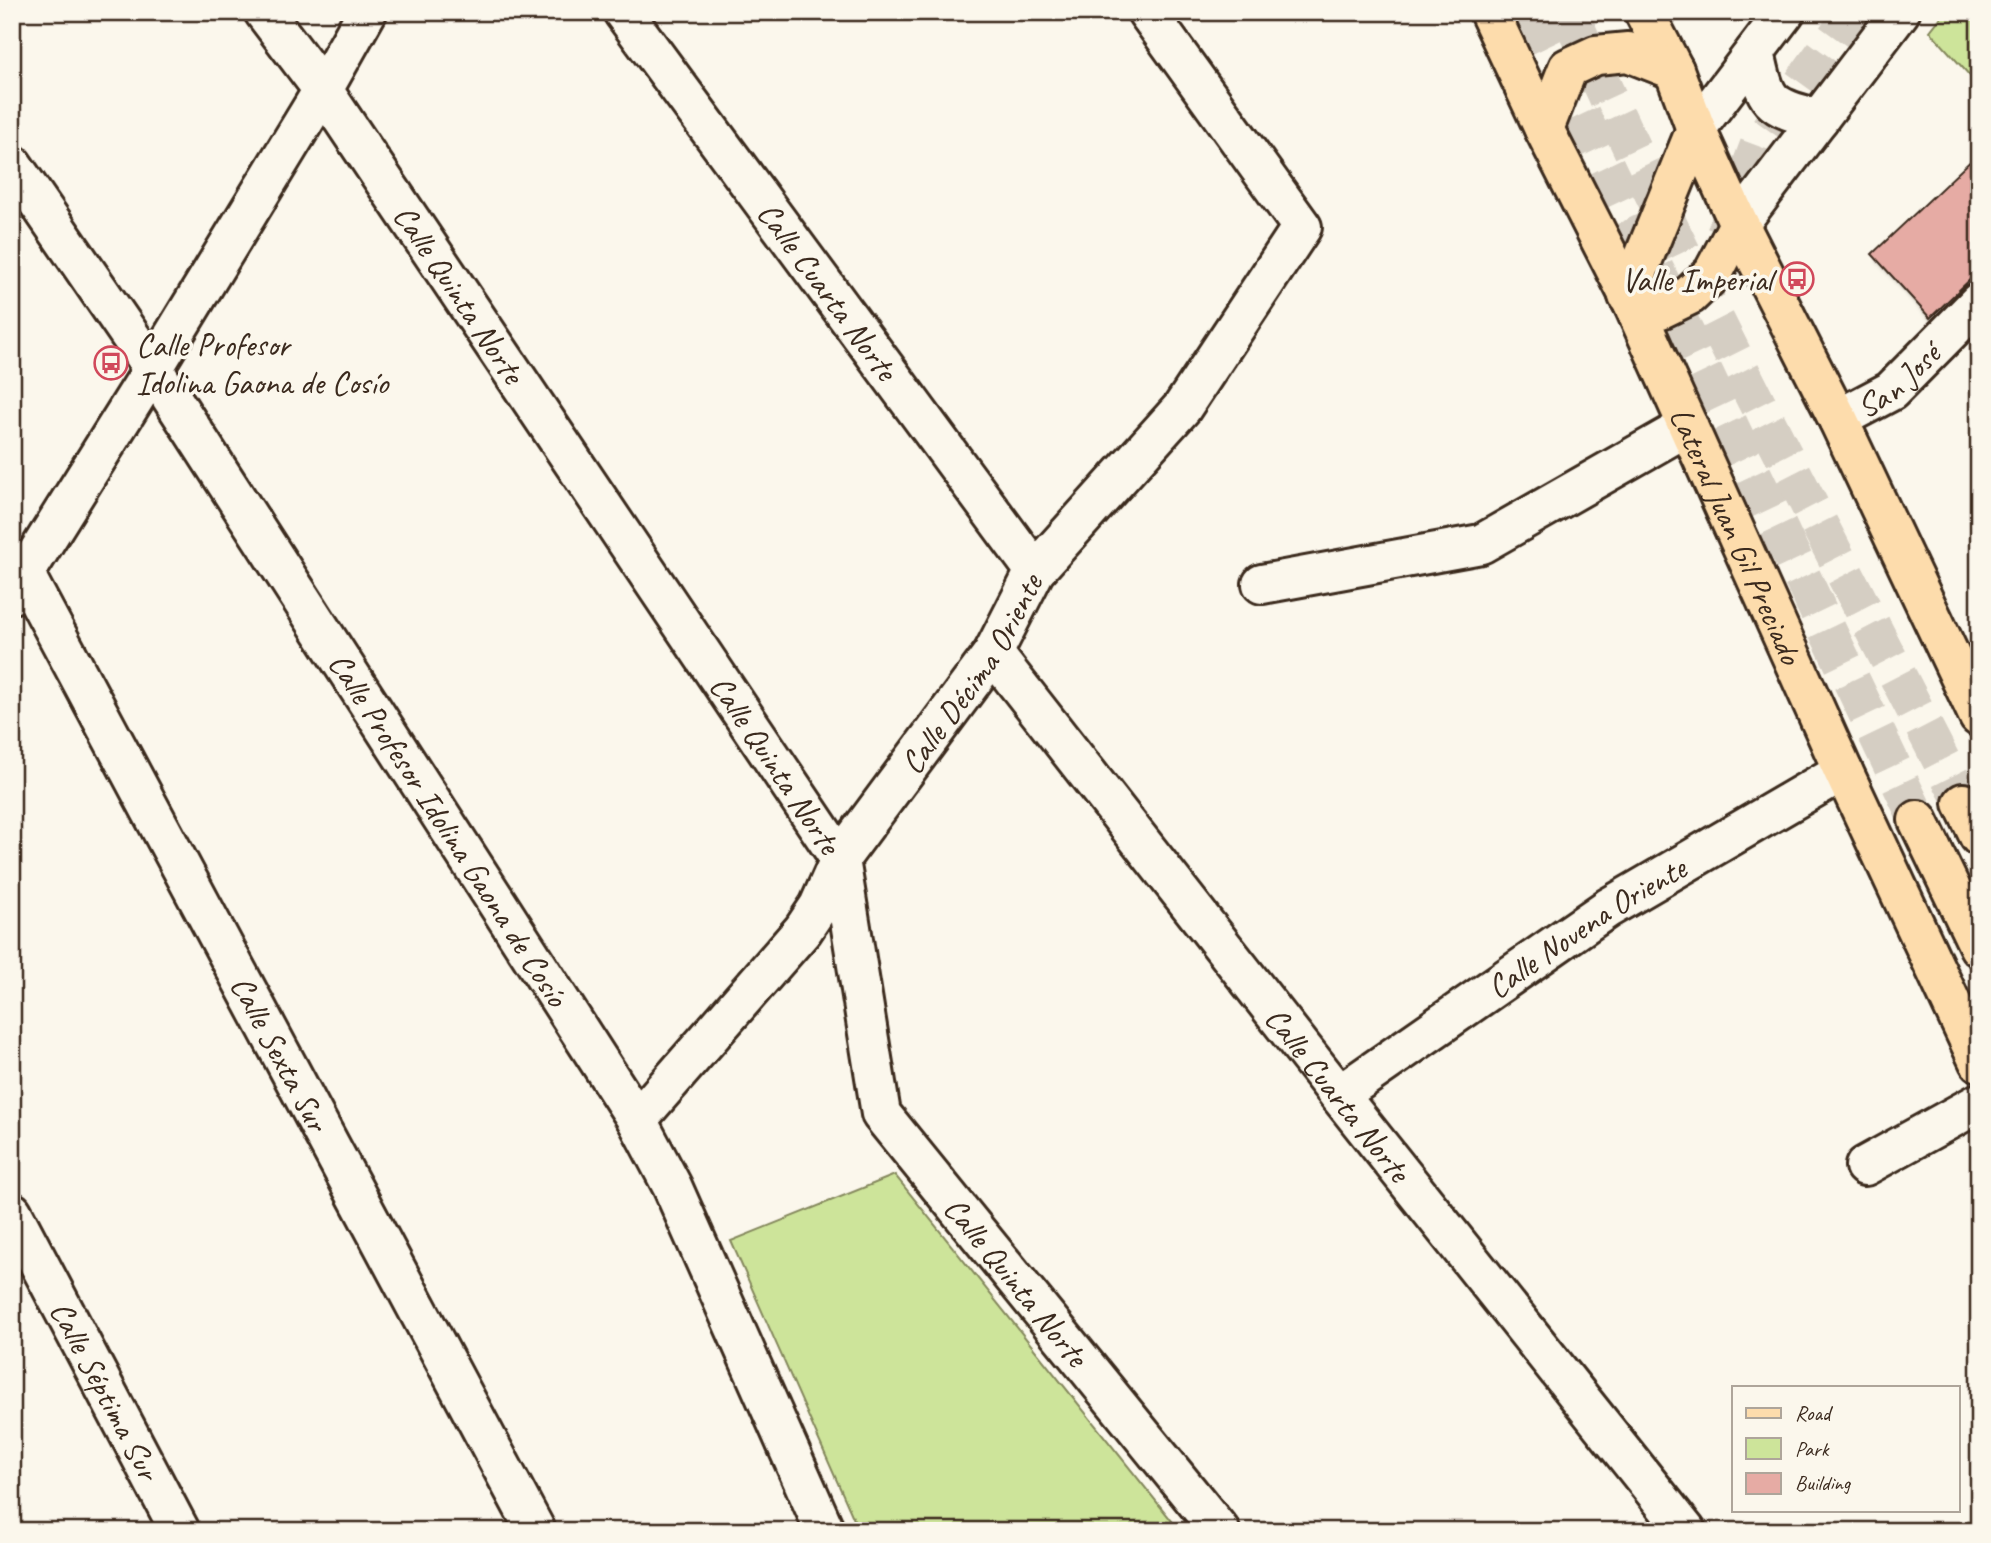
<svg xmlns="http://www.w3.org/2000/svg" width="1991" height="1543" font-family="Caveat,sans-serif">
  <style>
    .green { fill: #cde49a; stroke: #84875c; stroke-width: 2 }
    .building { fill: #e6aba4; stroke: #3b2a1e; stroke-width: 2; filter: url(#shadow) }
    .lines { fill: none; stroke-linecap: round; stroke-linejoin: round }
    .major-tunnel { stroke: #d5cec3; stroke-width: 38; stroke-dasharray: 38 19; stroke-linecap: butt }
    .minor-casing { stroke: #3b2a1e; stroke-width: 44 }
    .major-casing { stroke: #3b2a1e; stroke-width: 44 }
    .minor { stroke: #fbf7ec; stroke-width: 38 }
    .major { stroke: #fddcac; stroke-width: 38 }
    .labels { text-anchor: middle; stroke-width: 7; stroke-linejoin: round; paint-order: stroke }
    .poi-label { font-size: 33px; fill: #3b2a1e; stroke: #fbf7ec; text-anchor: end }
    .street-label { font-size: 33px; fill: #3b2a1e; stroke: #fbf7ec }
  </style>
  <defs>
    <filter id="shadow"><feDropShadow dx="6" dy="6" stdDeviation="2" flood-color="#0004"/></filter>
  </defs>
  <rect width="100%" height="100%" fill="#fbf7ec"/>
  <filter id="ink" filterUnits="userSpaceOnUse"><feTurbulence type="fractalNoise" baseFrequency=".0143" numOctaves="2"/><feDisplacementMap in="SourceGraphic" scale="14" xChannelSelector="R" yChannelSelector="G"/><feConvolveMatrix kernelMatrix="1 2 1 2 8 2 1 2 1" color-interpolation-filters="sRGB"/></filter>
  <g filter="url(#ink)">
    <g class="green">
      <path d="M1945,12h34v74l-49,-55z"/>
      <path d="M895,1175l285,356h-321l-128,-290z"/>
    </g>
    <path class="building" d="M1979,153v118l-49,47 -58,-64z"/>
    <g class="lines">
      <g class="major-tunnel">
        <path d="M1532,12l386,808"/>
        <path d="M1569,12c120,269 260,529 394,791"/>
        <path d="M1725,235l35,-93 94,-130"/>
      </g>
      <defs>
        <g id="minor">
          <path id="s1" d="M264,12l59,78 517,769 41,255 339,417"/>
          <path id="s2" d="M623,12l412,559"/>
          <path d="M1755,52c11,51 12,54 64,67"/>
          <path d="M1696,129l89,-117"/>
          <path id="s3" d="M12,164l141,205 484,751 35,66 153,345"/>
          <path d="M1739,224l161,-212"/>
          <path id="s4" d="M1838,419l53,-28 88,-89"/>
          <path id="s5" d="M25,575l511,956"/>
          <path d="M1262,584l219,-40 207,-118"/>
          <path d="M12,594l141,-225 170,-279 44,-78"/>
          <path id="s6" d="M993,653l346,442 347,436"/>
          <path id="s7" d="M1339,1095l269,-187 235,-137"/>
          <path id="s8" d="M637,1120l166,-190 16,-24 21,-47 153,-206 42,-82 147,-163 120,-181 -155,-215"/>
          <path d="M1865,1166l114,-63"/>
          <path id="s9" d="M12,1212l168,319"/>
        </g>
        <g id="major">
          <path id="s10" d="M1489,12l55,117 89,175 210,467 136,291"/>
          <path d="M1644,12l30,58 22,59 43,95 99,195 141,298"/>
          <path d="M1544,129l24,-61 28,-13 32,-3 46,18"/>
          <path d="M1628,296l68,-167"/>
          <path d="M1633,304l28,5 29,-14 23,-22 26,-49"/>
          <path d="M1963,803l16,33"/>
          <path d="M1918,820l61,127"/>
        </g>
      </defs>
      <use href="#minor" class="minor-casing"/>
      <use href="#major" class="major-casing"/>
      <use href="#minor" class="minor"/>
      <use href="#major" class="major"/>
    </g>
  </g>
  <defs>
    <symbol id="bus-ring" viewBox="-11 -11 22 22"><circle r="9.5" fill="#fbf7ec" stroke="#d1495b" stroke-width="1.5"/><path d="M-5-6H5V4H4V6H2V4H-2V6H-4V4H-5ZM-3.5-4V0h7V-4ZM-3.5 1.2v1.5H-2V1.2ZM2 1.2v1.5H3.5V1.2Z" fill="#d1495b"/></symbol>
  </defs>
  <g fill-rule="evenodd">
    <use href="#bus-ring" x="1778" y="260" width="38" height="38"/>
    <use href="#bus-ring" x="92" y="344" width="38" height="38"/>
  </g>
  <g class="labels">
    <g class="poi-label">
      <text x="1772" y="291">Valle Imperial</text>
      <text x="136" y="356" text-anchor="start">Calle Profesor<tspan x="136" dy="38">Idolina Gaona de Cosío</tspan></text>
    </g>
    <g class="street-label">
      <text dy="12" stroke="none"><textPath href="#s2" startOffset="346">Calle Cuarta Norte</textPath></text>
      <text dy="12" stroke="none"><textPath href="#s1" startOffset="343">Calle Quinta Norte</textPath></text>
      <text dy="12" stroke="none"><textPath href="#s4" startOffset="72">San José</textPath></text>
      <text dy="12" stroke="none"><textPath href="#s10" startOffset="579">Lateral Juan Gil Preciado</textPath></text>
      <text dy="12" stroke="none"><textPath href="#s8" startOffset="560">Calle Décima Oriente</textPath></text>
      <text dy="12" stroke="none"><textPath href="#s1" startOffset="910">Calle Quinta Norte</textPath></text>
      <text dy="12" stroke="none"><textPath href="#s3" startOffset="796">Calle Profesor Idolina Gaona de Cosío</textPath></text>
      <text dy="12" stroke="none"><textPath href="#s7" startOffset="299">Calle Novena Oriente</textPath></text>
      <text dy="12" stroke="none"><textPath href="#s5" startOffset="542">Calle Sexta Sur</textPath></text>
      <text dy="12" stroke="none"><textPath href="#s6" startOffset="560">Calle Cuarta Norte</textPath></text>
      <text dy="12" stroke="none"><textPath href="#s1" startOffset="1498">Calle Quinta Norte</textPath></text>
      <text dy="12" stroke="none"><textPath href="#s9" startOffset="201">Calle Séptima Sur</textPath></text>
    </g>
  </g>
  <rect width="1991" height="1543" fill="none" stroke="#fbf7ec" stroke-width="42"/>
  <rect x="21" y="21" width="1949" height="1501" fill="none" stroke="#3b2a1e" stroke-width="2.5" filter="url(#ink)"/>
  <rect x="1732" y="1386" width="228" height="126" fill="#fbf7ec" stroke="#aea59a" stroke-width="2"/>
  <rect x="1746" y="1408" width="35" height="10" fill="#fddcac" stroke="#aea59a" stroke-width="2"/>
  <text x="1795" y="1420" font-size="21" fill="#3b2a1e">Road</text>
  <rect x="1746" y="1438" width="35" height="21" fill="#cde49a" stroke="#aea59a" stroke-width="2"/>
  <text x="1795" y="1456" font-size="21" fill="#3b2a1e">Park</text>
  <rect x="1746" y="1473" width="35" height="21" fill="#e6aba4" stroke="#aea59a" stroke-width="2"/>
  <text x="1795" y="1490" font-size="21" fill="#3b2a1e">Building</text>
</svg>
